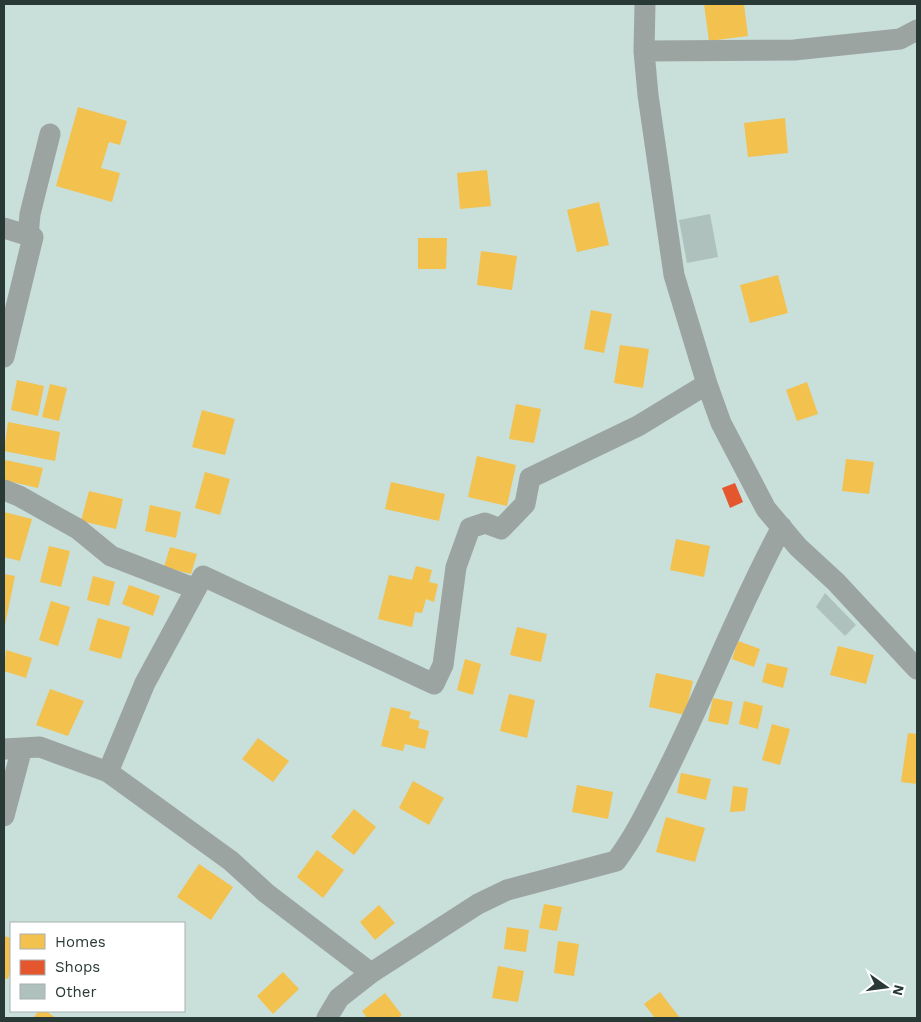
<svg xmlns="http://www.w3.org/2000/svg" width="921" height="1022" font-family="'Work Sans',sans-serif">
<rect width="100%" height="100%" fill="#c9dfda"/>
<!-- homes -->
<path fill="#f2c14e" d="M704,4H744L748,36L709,41Z
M78,107L127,121L120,145L109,142L101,168L120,173L112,202L56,186Z
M785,118L788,153L748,157L744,123Z
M487,170L491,206L460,209L457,173Z
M599,202L609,245L577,252L567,210Z
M418,238H447L446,269H418Z
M481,251L517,256L512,290L477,285Z
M778,275L788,313L750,323L740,285Z
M591,310L612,314L604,353L584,349Z
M620,345L649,349L643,388L614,383Z
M17,380L44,386L38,416L11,410Z
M807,382L818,414L797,421L786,390Z
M50,384L67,388L59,421L42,417Z
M516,404L541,409L534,443L509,439Z
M202,410L235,419L225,455L192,447Z
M8,422L60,432L55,461L4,451Z
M477,456L516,465L507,506L468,497Z
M846,459L874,462L869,494L842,491Z
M5,460L43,468L38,488L4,480Z
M205,472L230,479L220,515L195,508Z
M391,482L445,494L439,521L385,509Z
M89,491L123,499L116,529L81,521Z
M150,505L181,512L176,538L145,531Z
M4,512L32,519L20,561L4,557Z
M676,539L710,546L704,577L670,570Z
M49,546L70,551L61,587L40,582Z
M170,547L197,554L191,574L164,567Z
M416,566L432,570L429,582L438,584L434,602L426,599L422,613L415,612L412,627L378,619L389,575L412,580Z
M4,574L15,576L5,625H4Z
M93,576L115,582L109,606L87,600Z
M129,585L160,596L153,616L122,604Z
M51,601L70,607L58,646L39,640Z
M98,618L130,627L121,659L89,650Z
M517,627L547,634L541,662L510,655Z
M738,641L760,649L754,667L732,659Z
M838,646L874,655L866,684L830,675Z
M6,650L32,658L26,678L4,671Z
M465,659L481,664L473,695L457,690Z
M767,663L788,668L783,688L762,682Z
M656,673L693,681L685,715L649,707Z
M50,689L84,701L68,736L36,725Z
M509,694L535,700L527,738L500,731Z
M713,698L733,702L728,725L708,721Z
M744,701L763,706L758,729L739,724Z
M391,707L411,712L409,718L420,721L418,728L429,731L425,749L405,744L403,751L381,746Z
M772,724L790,729L780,765L762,760Z
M908,733L917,734V784L901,782Z
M258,738L289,761L273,782L242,759Z
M681,773L711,779L706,800L677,793Z
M413,781L444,798L429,825L399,808Z
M577,785L613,792L608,819L572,812Z
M733,786L748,788L745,811L730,812Z
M354,809L376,827L354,855L331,837Z
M666,817L705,828L695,862L656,852Z
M317,850L344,870L323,898L297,877Z
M199,864L233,887L211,920L177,897Z
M544,904L562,907L557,931L539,928Z
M379,905L395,923L375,940L360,922Z
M507,927L529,930L526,952L504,949Z
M4,936L11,938V967L8,979L4,978Z
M558,941L579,944L574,976L554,973Z
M498,966L524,971L518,1002L492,998Z
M283,972L299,989L273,1014L257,996Z
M660,992L680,1018H655L644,1004Z
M385,993L402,1015L397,1018H367L362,1011Z
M39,1011H46L56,1018H33Z"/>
<!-- shops -->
<path fill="#e4572e" d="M735,483L743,502L730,508L722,488Z"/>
<!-- building -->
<path fill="#afc1bd" d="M710,214L718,257L687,263L679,220Z
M825,593L856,625L845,636L816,607Z"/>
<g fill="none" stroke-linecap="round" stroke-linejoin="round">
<!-- minor -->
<path stroke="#9ca4a2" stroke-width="21" d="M645,4L644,51L648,95L674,275L707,384L721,423L766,509L798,547L836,582L917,669
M644,51L794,50L900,39L917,30
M4,228L33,237L4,357
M28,236L30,214L50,134
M4,490L19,496L78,529L111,556L196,589
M4,749L40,747L108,772L145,683L203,576L434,684L443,665L456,567L470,528L485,523L501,529L525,504L530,478L638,426L707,384
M108,772L231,861L266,893L371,973
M4,816L22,748
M327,1018L339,998L371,973L478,904L507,890L616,861C636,835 650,804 665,775C706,694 738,608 782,527"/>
</g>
<!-- border -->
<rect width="921" height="1022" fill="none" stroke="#293a36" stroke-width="10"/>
<!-- legend -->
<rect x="10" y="922" width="175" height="90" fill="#ffffff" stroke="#a9b0af"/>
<rect x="20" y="934" width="25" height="15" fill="#f2c14e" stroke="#a9b0af"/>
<text x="55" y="947" font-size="15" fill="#293a36">Homes</text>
<rect x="20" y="960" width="25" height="15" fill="#e4572e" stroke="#a9b0af"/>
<text x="55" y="972" font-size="15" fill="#293a36">Shops</text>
<rect x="20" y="984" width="25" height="15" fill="#afc1bd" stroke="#a9b0af"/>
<text x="55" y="997" font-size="15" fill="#293a36">Other</text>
<!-- north arrow -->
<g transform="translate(886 987) rotate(104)" stroke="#ffffff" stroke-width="4" paint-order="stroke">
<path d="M0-4L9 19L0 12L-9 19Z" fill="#293a36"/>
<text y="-8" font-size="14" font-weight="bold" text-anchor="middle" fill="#293a36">N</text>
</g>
</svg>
